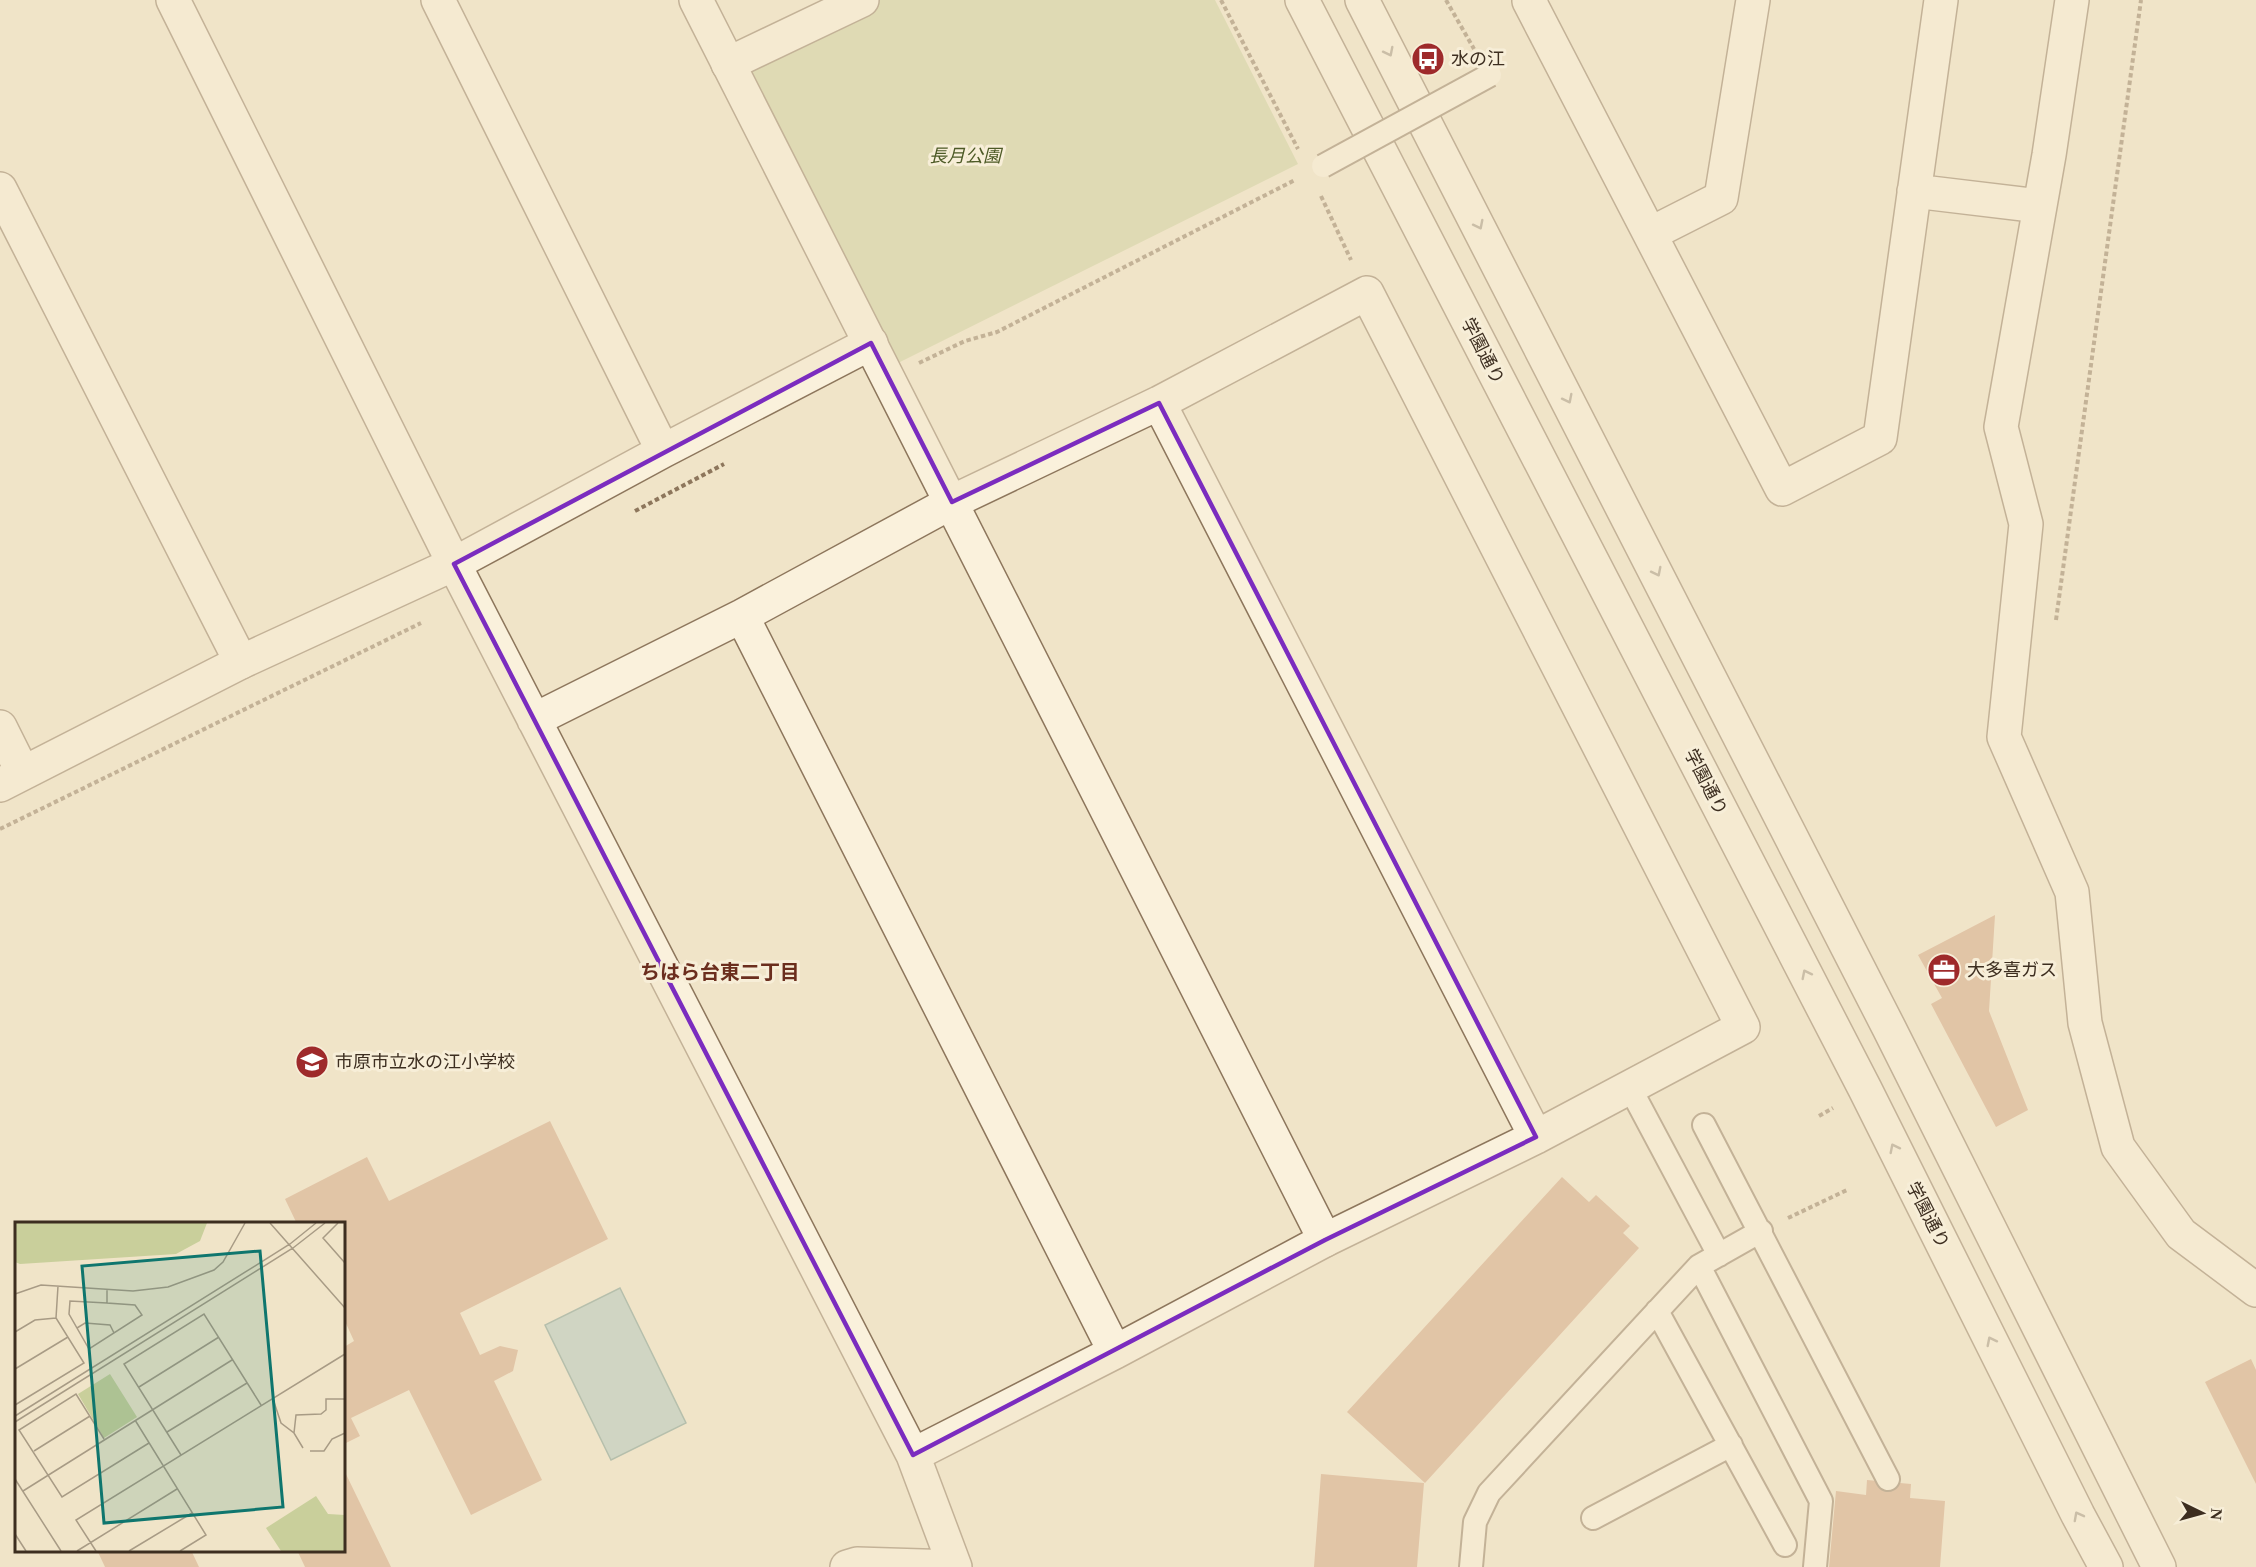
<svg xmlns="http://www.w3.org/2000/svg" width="2256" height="1567" font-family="'Times New Roman','Noto Sans JP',serif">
<rect width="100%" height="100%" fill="#f0e4c8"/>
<!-- green -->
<path fill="#c9cf9b" d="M880,0H1215L1298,164L896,364L744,66Z"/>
<!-- water -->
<path fill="#a9c4bc" stroke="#6f938a" stroke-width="1.5" d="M620,1288L686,1423L611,1460L545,1325Z"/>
<!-- building -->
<path fill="#cf9f7d" d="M1995,915L1989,1011L2028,1110L1996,1127L1931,1004L1942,998L1918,955Z
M550,1121L608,1239L460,1313L480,1355L500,1346L518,1350L513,1371L494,1381L542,1480L471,1515L409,1390L351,1418L360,1436L344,1444V1347L354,1341L344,1319V1224H297L285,1199L367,1157L389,1201Z
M1562,1177L1589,1202L1596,1195L1630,1226L1623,1233L1639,1248L1425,1483L1347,1412Z
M2251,1359L2256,1370V1484L2205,1382Z
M344,1470L391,1567H305L297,1550H344Z
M1321,1474L1424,1483L1417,1567H1314Z
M1867,1480L1911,1484L1910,1498L1945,1501L1940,1567H1829L1836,1491L1866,1495Z
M97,1550H191L199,1567H105Z"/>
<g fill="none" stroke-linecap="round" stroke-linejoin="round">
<defs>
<path id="service" d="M1630,1088L1719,1255
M1704,1125L1888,1479
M1699,1266L1821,1501L1815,1567
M1657,1311L1785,1545
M1593,1518L1731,1445
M1471,1567L1475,1522L1489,1493L1699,1266L1761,1231"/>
<path id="minor" d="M173,0L454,564L913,1455L955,1567
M438,0L663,451
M1531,0L1529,1L1782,489L1880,438L1941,0
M2072,0L2049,155L2001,427L2026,524L2004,737L2072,892L2085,1023L2118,1147L2181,1234L2256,1290
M728,64L862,0
M1914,191L2040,206
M1650,234L1721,198L1753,0
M1159,403L1536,1137
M742,616L1115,1352
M534,720L742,616L952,502L1159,403L1367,293L1743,1027L1536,1137L1325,1240L1115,1352L913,1455
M0,727L23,773
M0,785L241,662L454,564L663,451L871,343
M847,1567L857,1564L955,1567"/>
<path id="tertiary" d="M696,0L1325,1240
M1302,0L1865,1089L2078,1515L2106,1567
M1362,0L1889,1028L2159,1567
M0,189L241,662"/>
</defs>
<!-- service casing -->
<use href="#service" stroke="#8d765c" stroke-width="26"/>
<!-- minor casing -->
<use href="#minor" stroke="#8d765c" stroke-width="36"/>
<!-- tertiary casing -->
<use href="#tertiary" stroke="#8d765c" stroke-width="36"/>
<!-- path -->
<path stroke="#8d765c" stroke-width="4" stroke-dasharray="4.5 3" stroke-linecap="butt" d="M1221,0L1298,149
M1446,0L1474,49
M1321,196L1351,260
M919,363L965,341L997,332L1295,180
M635,511L724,464
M2056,620L2141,0
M0,829L421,623
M1819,1116L1833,1108
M1788,1218L1847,1190"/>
<!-- service -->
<use href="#service" stroke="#faf1dc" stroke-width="22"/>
<!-- minor -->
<use href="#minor" stroke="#faf1dc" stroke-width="33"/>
<!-- tertiary -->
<use href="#tertiary" stroke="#faf1dc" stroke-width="33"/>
<defs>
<path id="service-bridge" d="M1323,166L1490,75"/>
</defs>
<!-- service-bridge casing -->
<use href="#service-bridge" stroke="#8d765c" stroke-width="26" stroke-linecap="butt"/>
<!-- service-bridge -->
<use href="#service-bridge" stroke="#faf1dc" stroke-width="22"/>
</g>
<!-- one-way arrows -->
<defs><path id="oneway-chevron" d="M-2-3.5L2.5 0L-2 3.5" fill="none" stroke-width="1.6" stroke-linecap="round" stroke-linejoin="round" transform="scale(1.5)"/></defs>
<g stroke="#9c907e">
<use href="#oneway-chevron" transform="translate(1389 52) rotate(63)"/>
<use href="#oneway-chevron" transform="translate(1479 225) rotate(63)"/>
<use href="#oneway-chevron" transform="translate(1568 399) rotate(63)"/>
<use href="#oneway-chevron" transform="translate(1657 572) rotate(63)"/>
<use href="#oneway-chevron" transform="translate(1806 974) rotate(-117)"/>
<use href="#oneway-chevron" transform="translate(1894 1148) rotate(-117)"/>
<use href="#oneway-chevron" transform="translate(1991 1341) rotate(-117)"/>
<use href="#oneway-chevron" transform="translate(2078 1516) rotate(-118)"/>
</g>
<!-- marked area -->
<path d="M0 0H2256V1567H0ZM871,343L952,502L1159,403L1536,1137L1325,1240L913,1455L454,564Z" fill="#f0e4c8" fill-opacity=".55" fill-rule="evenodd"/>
<path fill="none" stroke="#7b2cbf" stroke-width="4.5" stroke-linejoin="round" d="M871,343L952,502L1159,403L1536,1137L1325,1240L913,1455L454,564Z"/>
<!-- icons -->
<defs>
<symbol id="bus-disc" viewBox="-11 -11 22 22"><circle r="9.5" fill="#9e2a2b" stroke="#f7eed8"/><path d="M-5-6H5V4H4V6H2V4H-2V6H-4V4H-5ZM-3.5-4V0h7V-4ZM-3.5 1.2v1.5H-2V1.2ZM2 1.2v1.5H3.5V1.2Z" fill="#fff"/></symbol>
<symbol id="office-disc" viewBox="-11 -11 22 22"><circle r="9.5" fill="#9e2a2b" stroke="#f7eed8"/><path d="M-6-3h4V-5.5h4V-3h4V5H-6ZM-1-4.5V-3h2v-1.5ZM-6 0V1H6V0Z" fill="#fff"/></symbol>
<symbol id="school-disc" viewBox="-11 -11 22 22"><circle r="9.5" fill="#9e2a2b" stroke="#f7eed8"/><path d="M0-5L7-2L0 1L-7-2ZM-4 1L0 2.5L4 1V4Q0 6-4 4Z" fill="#fff"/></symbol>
</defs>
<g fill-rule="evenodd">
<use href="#bus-disc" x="1409" y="40" width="38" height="38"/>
<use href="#office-disc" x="1925" y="951" width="38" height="38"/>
<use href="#school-disc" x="293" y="1043" width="38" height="38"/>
</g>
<g text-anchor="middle" stroke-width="6" stroke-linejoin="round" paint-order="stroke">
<!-- poi labels -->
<g font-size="18" fill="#3d2e20" stroke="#f7eed8" text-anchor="start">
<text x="1451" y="65">水の江</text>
<text x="1967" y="976">大多喜ガス</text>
<text x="335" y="1068">市原市立水の江小学校</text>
</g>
<!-- park labels -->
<g font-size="18" font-style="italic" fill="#4d5a26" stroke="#f7eed8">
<text x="965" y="162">長月公園</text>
</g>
<!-- street labels -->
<g font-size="18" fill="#3d2e20" stroke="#f7eed8">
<text transform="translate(1483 351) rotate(63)" y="6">学園通り</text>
<text transform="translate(1706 782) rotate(63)" y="6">学園通り</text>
<text transform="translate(1928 1215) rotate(63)" y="6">学園通り</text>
</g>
<!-- neighbourhood labels -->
<g font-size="20" font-weight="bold" fill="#6b2e1e" stroke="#f7eed8">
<text x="720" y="979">ちはら台東二丁目</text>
</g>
</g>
<!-- overview -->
<g transform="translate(15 1222)">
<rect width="330" height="330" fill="#f0e4c8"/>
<path d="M0,1H192L185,19L161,32L5,42L0,40ZM95,152L122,195L89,216L63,172ZM301,274L313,292L330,293V329H266L251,306Z" fill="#c9cf9b"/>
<path fill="none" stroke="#a89b85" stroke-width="1.5" d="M255,1L330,86M323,1L308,16L330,41M0,72L26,63L118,69L153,65L199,48L208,40L230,1M92,81L55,79L54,92L74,127L127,93L120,83L92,81V67M62,106L70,101L95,103L99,111M0,110L20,98L41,96M0,147L53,115M124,165L204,115M258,177L266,201L279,211L288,226M0,183L69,141L41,96L43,64M0,194L275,22L301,1M120,198L191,313L165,329M0,200L278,26L310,1M152,210L232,161M279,211L281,193L306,192L311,188V177H330M89,217L61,172L4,208L47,275L134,221M19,229L75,194M295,229H309L317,217L330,211M166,233L109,142L189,92L246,183M0,257L46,329M8,269L217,138M0,312L11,329M62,329L162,267M81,329L61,298L330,132M114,329L177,291"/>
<path fill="#0f766e" fill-opacity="0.15" stroke="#0f766e" stroke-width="3" d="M245,29L268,285L89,301L67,44Z"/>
<rect width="330" height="330" fill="none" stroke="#3d2e20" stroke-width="3"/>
</g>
<!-- north arrow -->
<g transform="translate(2202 1513) rotate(95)" stroke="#f7eed8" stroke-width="4.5" paint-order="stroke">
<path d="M0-4.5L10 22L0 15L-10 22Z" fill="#3d2e20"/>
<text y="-9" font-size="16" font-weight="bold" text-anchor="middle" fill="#3d2e20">N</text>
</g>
</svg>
